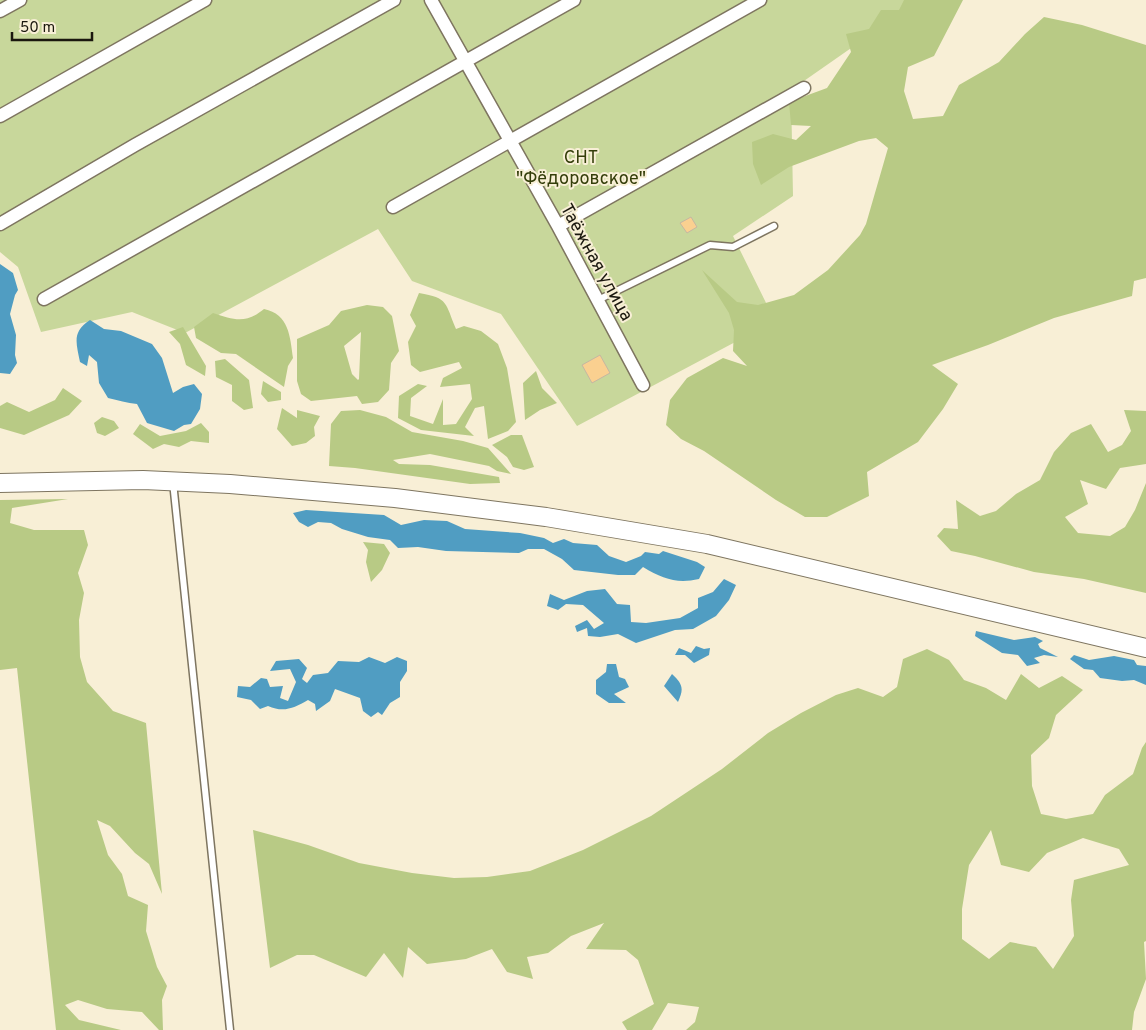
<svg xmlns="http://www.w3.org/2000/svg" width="1146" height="1030" font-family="Overpass,sans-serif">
<rect width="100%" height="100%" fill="#f8efd6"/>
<!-- green -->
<path fill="#c8d79b" d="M0,0H920L791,90L793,196L733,236L775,321L577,426L501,314L412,281L378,229L185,333L132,312L41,332L18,267L0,252Z"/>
<!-- forest -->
<path fill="#b8ca85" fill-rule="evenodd" d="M904,0H963L934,56L908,67L904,91L913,119L943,116L959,85L999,62L1025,34L1044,17L1082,25L1146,45V278L1134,281L1132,296L1054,318L988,345L932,365L958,384L943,409L918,442L867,472L869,496L827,517H805L776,500L704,451L681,439L666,425L670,400L687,378L723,358L747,366L733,351L734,330L729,313L702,270L737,302L758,305L794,295L828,270L860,235L866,224L888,148L876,138L859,141L789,167L761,185L753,164L752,142L773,134L796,140L811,126L791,125L789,102L827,88L851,52L846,34L869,29L881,10H899Z
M419,293C449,298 445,303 456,329L464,326L481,331L498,344L507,368L516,422L508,431L488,439L484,406L475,408L465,427L474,436L421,430L398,418L399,396L418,384L427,386L411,398L410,416L433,424L443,399V425L456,424L472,399L470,384L440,387L443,378L462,368L459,362L420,372L411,365L408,342L416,326L410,315Z
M367,305L383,307L392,316L399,351L391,363L389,390L378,402L362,404L357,396L311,401L301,394L297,381V339L329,325L341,311ZM361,332L359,379L358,380L352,374L344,346Z
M264,309C289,314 290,336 293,358L288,366L284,387L236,354L221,353L196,338L194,327L213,313C234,320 246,324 264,309Z
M183,327L206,366L205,376L186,365L180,344L169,332Z
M225,359L249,380L253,408L244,410L232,401V385L216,377L215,361Z
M536,371L542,388L557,403L540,410L525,420L523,383Z
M263,381L281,392V400L268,402L261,394Z
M63,388L82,401L69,415L24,435L0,428V406L7,402L29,412L55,400Z
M282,408L297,418V410L320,416L314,427L315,436L306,443L292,446L277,429Z
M360,410L386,417L412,432L463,441L488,448L511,474L497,471L489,466L430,454L393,460L399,464L430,465L499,477L500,483L470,484L355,468L329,466L331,424L341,411Z
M1124,410L1146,411V464L1120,468L1106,489L1080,480L1088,504L1065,517L1078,533L1110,536L1125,527L1135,510L1146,483V593L1084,579L1034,572L975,556L951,551L937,536L944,528L958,529L956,500L980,516L996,511L1016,494L1040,480L1054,452L1071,433L1091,424L1108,452L1122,445L1131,431Z
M102,417L114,421L119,428L105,436L97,433L94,423Z
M201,423L209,432V443L191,441L179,447L164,444L153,449L133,434L140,424L160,436L186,431Z
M511,435H522L534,467L524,470L513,467L507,457L492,445Z
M68,499L12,508L10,523L34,530H84L88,545L78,573L84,593L79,620L80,657L87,682L113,711L146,723L162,894L149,864L135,853L110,826L97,820L108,855L122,874L128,896L148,905L146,931L157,967L167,986L162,1000L163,1030H159L142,1012L107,1009L78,1000L65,1005L79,1020L121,1030H56L17,668L0,670V500Z
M363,542L384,544L390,553L382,570L371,582L366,562L368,550Z
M927,649L949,660L964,680L986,688L1006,700L1021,674L1039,688L1062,676L1083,690L1056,715L1049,738L1031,755L1032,786L1041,814L1066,819L1093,814L1105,795L1133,774L1142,748L1146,742V941L1144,942L1146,979L1134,1012L1132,1030H686L695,1022L699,1007L668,1003L652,1030H627L622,1022L654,1004L638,960L626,950L586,949L604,923L571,936L548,953L527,957L533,979L507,972L492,949L466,959L427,964L408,947L403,978L384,953L366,977L314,955H297L270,968L253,830L308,845L359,863L412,873L454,878L487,877L530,871L583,850L651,816L722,769L768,733L801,713L836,695L858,688L883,697L897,687L903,659ZM991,830L1001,865L1029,872L1047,853L1083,838L1119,849L1129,865L1074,880L1071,900L1074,936L1053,969L1036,947L1010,942L989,959L962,939V909L969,865Z"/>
<!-- water -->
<path fill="#509dc2" d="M0,264L13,273L18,290L15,295L10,314L16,335L15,355L17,363L10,374L0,373Z
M90,320L104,329L121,331L152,344L162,358L173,393L183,387L194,384L202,394L200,409L191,424L184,425L174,431L147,423L137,404C127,403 118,400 108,398L99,383L97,362L89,355L87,366L80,362C76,342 72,332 90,320Z
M306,510L384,515L401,525L424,520L447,521L465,529L520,533L544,538L553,543L564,539L573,543L597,545L609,556L626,562L641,556L645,552L659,554L663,551L697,562L705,567L699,579C677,584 663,579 643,567L635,575H618L574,570L562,559L544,549H528L519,553L446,551L418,547L398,548L390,540L368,537L342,529L331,523L318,522L308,527L299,522L293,513Z
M724,579L736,585L729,600L716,616L693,629L675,630L636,643L618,634L600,637L588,636L587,628L577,632L575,626L587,620L594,629L604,623L583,605L566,604L558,610L547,606L550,594L564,600L587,591L605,589L617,604L630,605L631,622L646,623L680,618L698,608V598L713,592Z
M976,631L1014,640L1035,637L1043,641L1038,644L1040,648L1058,657L1044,655L1034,658L1040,663L1027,666L1018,655L1002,653L975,636Z
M696,646L704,649L710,648L709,655L694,663L685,655H675L679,648L691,653Z
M1074,655L1089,660L1114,656L1134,660L1137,665L1146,666V685L1134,680L1122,681L1100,678L1093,670L1084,669L1070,659Z
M369,657L385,663L397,657L407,661V671L400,682V697L390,703L382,715L378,712L371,717L363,711L360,698L335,689L330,701L316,711L315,704L308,700C294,708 284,713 268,706L260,709L251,700L237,697L238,686L250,687L261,678L267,679L270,687L283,686L280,698L288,701L296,682L290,669L270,671L276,661L299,659L307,668L302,679L307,683L313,675L328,673L338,661L359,662Z
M607,664H616L619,677L625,679L629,687L614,694L626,703H609L596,694V680L606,672Z
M672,674C683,684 684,689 678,702L664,686Z"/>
<!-- building -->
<path fill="#fad090" stroke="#c5b7a2" d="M691,217L697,227L687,233L680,223Z
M600,355L610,373L592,383L582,365Z"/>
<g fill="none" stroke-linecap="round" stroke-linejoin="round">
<defs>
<path id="service" d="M598,300L710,245L733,247L774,226
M173,482L230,1030"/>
<path id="minor" d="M431,0L558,226L643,385
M0,11L20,0
M0,116L205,0
M393,207L760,0
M0,224L135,145L394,0
M558,226L804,88
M44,299L574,0"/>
<path id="secondary" d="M0,483L143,480L230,484L395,498L546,517L707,544L1146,648"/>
</defs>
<!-- service casing -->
<use href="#service" stroke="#7e7560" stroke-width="9"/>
<!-- minor casing -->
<use href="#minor" stroke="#7e7560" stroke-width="15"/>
<!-- secondary casing -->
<use href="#secondary" stroke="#7e7560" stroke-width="20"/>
<!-- service -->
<use href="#service" stroke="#fff" stroke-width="6"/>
<!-- minor -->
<use href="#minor" stroke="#fff" stroke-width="12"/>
<!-- secondary -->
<use href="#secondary" stroke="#fff" stroke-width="18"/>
</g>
<g text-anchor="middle" stroke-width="4" stroke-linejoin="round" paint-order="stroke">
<!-- park labels -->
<g font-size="18" fill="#343e0a" stroke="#f8efd6">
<text x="581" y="163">СНТ<tspan x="581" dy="21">"Фёдоровское"</tspan></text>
</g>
<!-- street labels -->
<g font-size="18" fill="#1a170e" stroke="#f8efd6">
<text transform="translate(597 262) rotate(61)" y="6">Таёжная улица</text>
</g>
</g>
<!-- scale -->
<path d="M12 32v8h80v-8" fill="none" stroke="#1a170e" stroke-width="2.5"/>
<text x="20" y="32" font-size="15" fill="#1a170e" stroke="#f8efd6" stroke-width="4" paint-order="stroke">50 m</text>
</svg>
